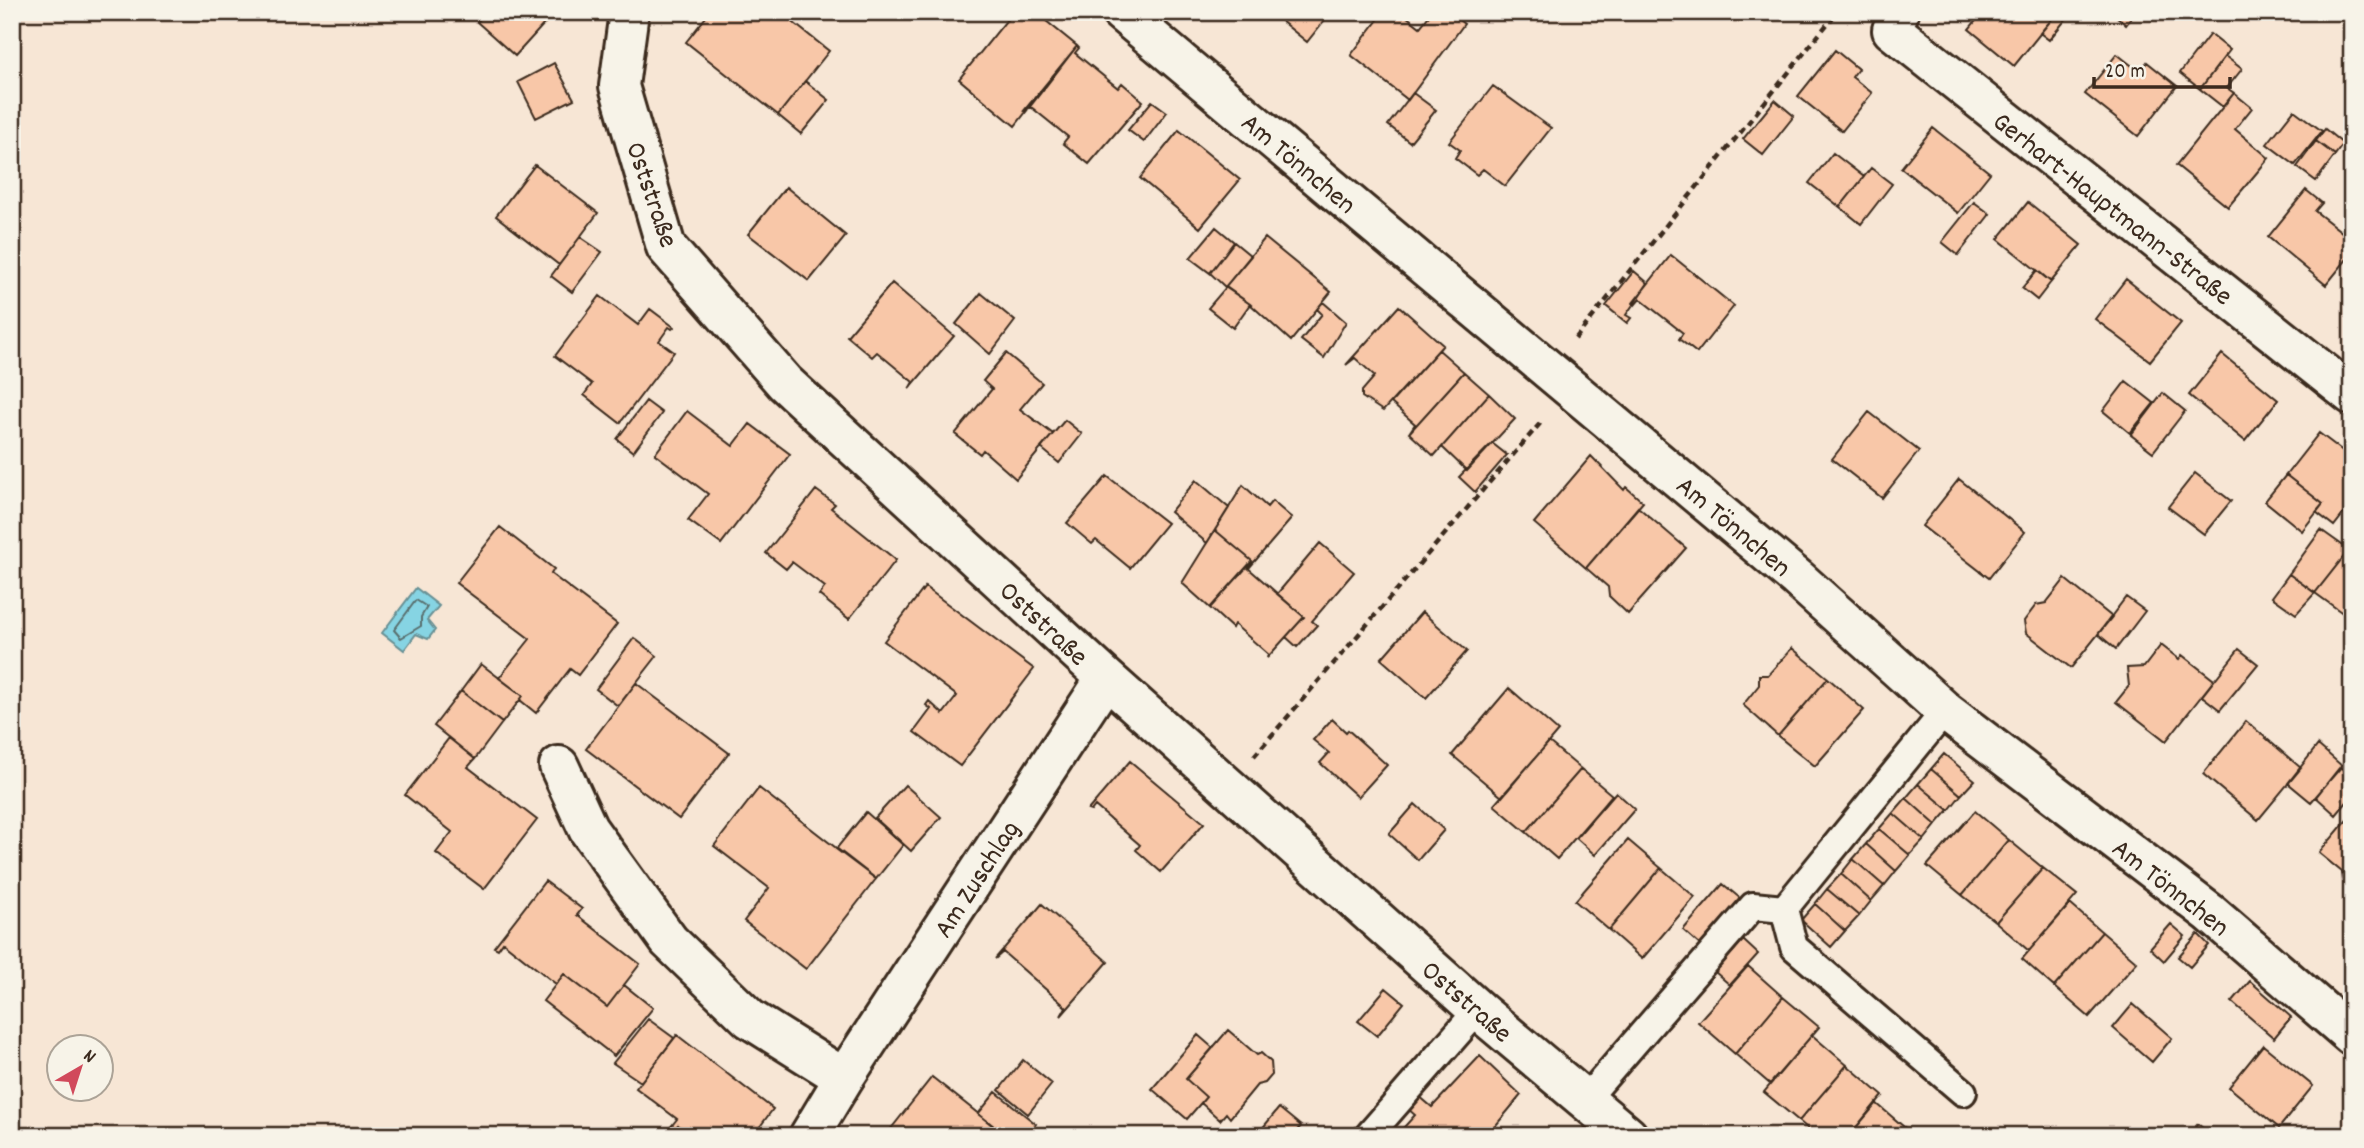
<svg xmlns="http://www.w3.org/2000/svg" width="2364" height="1148" font-family="Dekko,sans-serif">
<rect width="100%" height="100%" fill="#f7e6d5"/>
<filter id="ink" filterUnits="userSpaceOnUse"><feTurbulence type="fractalNoise" baseFrequency=".0143" numOctaves="2"/><feDisplacementMap in="SourceGraphic" scale="14" xChannelSelector="R" yChannelSelector="G"/><feConvolveMatrix kernelMatrix="1 2 1 2 8 2 1 2 1" color-interpolation-filters="sRGB"/></filter>
<g filter="url(#ink)">
<!-- water -->
<path fill="#86d4e3" stroke="#689094" stroke-width="2" d="M416,588L439,606L427,620L435,630L428,639L416,634L404,650L382,633Z"/>
<g fill="none" stroke-linecap="round" stroke-linejoin="round">
<!-- shore -->
<path stroke="#596e6d" stroke-width="2" d="M416,600L427,607L421,617V626L401,638L394,630Z"/>
</g>
<!-- building -->
<path fill="#f8c7a8" stroke="#3b2a1e" stroke-width="2" d="M477,12H555L515,56L477,22L482,17Z
M710,12H780L829,51L778,115L686,42Z
M1013,12H1035L1077,46L1015,126L959,79Z
M1270,12H1331L1307,42Z
M1384,12H1401L1420,27L1432,12H1449L1464,24L1408,100L1351,55Z
M1983,12H2044L2052,19L2014,66L1969,29Z
M2044,12H2072L2049,40L2040,33L2052,19Z
M2112,12H2136L2126,25Z
M2210,34L2230,50L2200,89L2180,73Z
M1077,46L1079,48L1075,53L1118,88L1122,83L1143,101L1089,164L1063,143L1068,137L1031,107L1023,112Z
M1835,50L1858,69L1852,77L1872,93L1842,131L1798,96Z
M2117,54L2140,72L2147,62L2177,86L2138,136L2085,94Z
M2225,56L2242,69L2227,88L2234,93L2223,107L2200,89Z
M554,63L574,99L536,118L518,82Z
M805,81L829,100L801,134L778,115Z
M1493,86L1551,128L1505,186L1483,169L1477,175L1455,158L1460,150L1449,142Z
M1413,93L1436,110L1410,142L1388,125Z
M2234,93L2252,108L2235,129L2269,158L2228,207L2176,165Z
M1775,100L1794,116L1763,155L1743,139Z
M1152,101L1167,112L1144,142L1128,130Z
M2294,110L2322,131L2295,165L2267,144Z
M1933,128L1990,173L1958,213L1901,168Z
M2325,129L2343,144L2335,155L2316,141Z
M1179,130L1240,180L1200,228L1140,178Z
M2316,141L2335,155L2316,181L2297,167Z
M1833,153L1864,177L1840,207L1809,183Z
M535,165L598,213L559,265L496,216Z
M1871,168L1892,184L1861,224L1840,207Z
M786,187L846,236L809,281L748,234Z
M2306,190L2322,203L2315,211L2352,240V253L2326,285L2268,237Z
M1974,202L1990,214L1958,255L1942,242Z
M2028,202L2081,245L2051,282L1998,239Z
M1216,227L1234,242L1210,273L1190,258Z
M580,237L602,252L572,292L551,276Z
M1265,238L1331,292L1291,341L1250,304L1225,287Z
M1234,242L1251,256L1225,287L1210,273Z
M1671,255L1734,306L1697,353L1679,339L1683,333L1640,299L1635,305L1633,303Z
M2037,270L2051,282L2037,300L2022,288Z
M1634,271L1648,283L1626,315L1631,318L1627,323L1606,306Z
M2126,279L2181,323L2150,361L2095,319Z
M892,283L954,336L909,389L913,382L877,352L872,357L847,336Z
M1226,287L1250,304L1233,328L1208,308Z
M981,293L1015,321L990,354L956,324Z
M600,296L638,325L650,309L674,327L672,329L669,327L659,341L674,352L620,423L584,395L592,384L555,356Z
M1323,302L1346,322L1324,358L1301,340L1322,314L1317,309Z
M1399,306L1443,345L1383,411L1362,397V391L1375,376L1355,358L1346,365Z
M1443,345L1439,350L1464,372L1409,433L1415,424L1391,403Z
M1006,353L1042,383L1020,409L1053,434L1016,479L983,450L980,454L955,434L992,389L983,381Z
M2222,354L2278,400L2245,441L2189,395Z
M1464,372L1489,394L1434,456L1409,433Z
M2126,381L2154,403L2130,433L2103,411Z
M2163,393L2185,411L2153,452L2131,435Z
M1489,394L1515,419L1467,471L1442,447L1434,456Z
M646,401L662,413L633,452L617,439Z
M687,411L733,446L750,424L790,454L721,544L688,520L708,494L655,454Z
M1869,412L1919,451L1882,498L1832,459Z
M1065,420L1082,434L1059,463L1041,448Z
M2319,433L2352,458V503L2334,526L2316,512L2323,504L2286,475Z
M1492,443L1507,455L1475,492L1459,477Z
M1591,456L1624,490L1626,487L1643,502L1586,568L1534,523Z
M2195,473L2231,501L2204,534L2168,507Z
M2286,475L2323,504L2302,531L2265,501Z
M1107,476L1167,523L1130,568L1096,540L1092,544L1067,523Z
M1959,479L2025,532L1989,578L1922,526Z
M1196,480L1229,508L1207,543L1170,512Z
M1243,485L1267,507L1272,501L1292,518L1249,568L1252,561L1215,530Z
M816,490L835,504L831,508L896,560L849,619L819,595L825,587L792,562L786,569L766,553Z
M1638,507L1686,548L1628,614L1609,596L1608,587L1586,568Z
M500,527L554,569L551,574L617,624L578,675L570,669L536,713L520,700L523,696L499,678L530,639L456,583Z
M1215,530L1252,561L1210,608L1182,583Z
M2321,530L2349,550L2315,593L2289,574Z
M1320,543L1354,572L1312,621L1317,625L1297,647L1286,637L1304,617L1277,594Z
M2349,550L2352,553V604L2344,614L2315,593Z
M1247,567L1304,617L1267,658L1268,654L1234,624L1232,628L1210,608Z
M2289,574L2315,593L2296,614L2272,597Z
M2065,579L2112,617L2071,668L2026,633L2024,621L2036,605L2046,603Z
M925,587L1034,669L960,766L914,732L931,709L926,705L929,701L943,714L957,696L884,641Z
M2126,597L2145,611L2116,649L2098,634Z
M1422,612L1467,651L1426,698L1381,659Z
M634,638L657,656L618,706L596,689Z
M2161,645L2179,659L2182,655L2214,680L2166,741L2116,702L2129,686L2127,668L2144,667Z
M1792,648L1828,678L1778,736L1743,705L1759,685V675H1768Z
M2239,649L2258,664L2220,710L2202,696Z
M481,664L523,696L502,723L461,691Z
M1828,678L1864,710L1815,766L1778,736Z
M636,683L729,753L679,819L586,749Z
M1509,688L1558,731L1502,797L1452,755Z
M461,691L502,723L475,759L434,726Z
M1332,719L1346,732L1348,730L1387,765L1358,797L1320,763L1329,753L1313,740Z
M2246,721L2301,768L2258,820L2203,774Z
M449,738L475,759L468,767L537,820L484,889L436,853L452,832L405,795Z
M1549,742L1581,769L1526,832L1494,805Z
M2318,745L2342,766L2311,802L2288,783Z
M1944,754L1975,780L1961,795L1931,769Z
M2352,754V777L2340,767Z
M1130,761L1204,823L1161,872L1136,850L1140,845L1095,806L1091,811L1088,810Z
M2340,767L2352,777V796L2336,815L2316,797Z
M1581,769L1612,795L1557,859L1526,832Z
M1931,769L1961,795L1949,810L1918,784Z
M1918,784L1949,810L1936,825L1906,798Z
M905,785L941,817L911,851L875,818Z
M759,788L876,879L806,969L744,921L769,888L714,846Z
M1616,792L1635,809L1595,855L1576,838Z
M1906,798L1936,825L1924,840L1893,813Z
M1415,804L1444,830L1418,860L1389,834Z
M1975,811L2009,840L1962,895L1927,866Z
M866,812L903,845L876,879L836,849Z
M1893,813L1924,840L1910,855L1879,829Z
M2352,814V888L2343,881L2342,872L2319,853Z
M1879,829L1910,855L1896,871L1866,844Z
M1628,840L1661,868L1609,930L1575,901Z
M2009,840L2043,868L1996,922L1962,895Z
M1866,844L1896,871L1884,886L1853,859Z
M1853,859L1884,886L1871,901L1841,874Z
M1661,868L1695,897L1642,959L1609,930Z
M2043,868L2077,895L2029,951L1996,922Z
M1841,874L1871,901L1859,916L1827,889Z
M545,881L582,909L577,915L640,964L607,1007L564,974L556,984L503,942L498,949L494,947Z
M1723,884L1741,899L1701,946L1683,930Z
M1827,889L1859,916L1845,931L1815,904Z
M1042,904L1108,962L1061,1016L1066,1007L1003,952L995,959Z
M1815,904L1845,931L1831,947L1801,920Z
M2070,904L2102,932L2054,987L2022,959Z
M2171,924L2185,936L2164,961L2150,948Z
M2102,932L2137,962L2089,1017L2054,987Z
M2198,934L2209,945L2190,967L2178,957Z
M1743,940L1758,954L1730,985L1715,972Z
M1748,966L1783,997L1735,1054L1698,1022Z
M564,974L607,1007L624,985L653,1008L614,1056L543,1001Z
M2250,981L2291,1017L2274,1038L2232,1002Z
M1386,988L1404,1003L1377,1036L1358,1021Z
M1783,997L1819,1027L1770,1084L1735,1054Z
M2133,1004L2172,1038L2152,1062L2113,1028Z
M648,1019L674,1038L641,1082L613,1063Z
M1228,1030L1257,1055L1261,1053L1271,1062L1272,1075L1265,1083L1257,1085L1230,1118L1226,1113L1220,1120L1201,1103L1206,1097L1186,1079Z
M677,1035L773,1109L753,1136H690L678,1125L672,1131L669,1129L677,1119L636,1088Z
M1198,1035L1213,1048L1186,1079L1206,1097L1187,1119L1152,1089Z
M1812,1035L1847,1065L1799,1121L1764,1092Z
M2263,1045L2313,1086L2279,1128L2229,1087Z
M1480,1056L1521,1095L1487,1136H1396L1415,1115L1408,1109L1419,1096L1432,1107Z
M1023,1060L1052,1084L1028,1114L999,1090Z
M1847,1065L1883,1096L1849,1136H1816L1799,1121Z
M932,1077L995,1127L988,1136H898L890,1130Z
M996,1092L1036,1124L1027,1136H1006L978,1114Z
M1876,1103L1911,1133L1909,1136H1849Z
M1279,1108L1301,1126L1292,1136H1256Z
M2198,1124L2212,1136H2187Z"/>
<g fill="none" stroke-linecap="round" stroke-linejoin="round">
<defs>
<path id="service" d="M1784,909L1794,947L1963,1092
M1585,1100L1753,906L1784,909L1945,711
M1368,1136L1478,1010"/>
<path id="minor" d="M629,12L619,86L666,247L785,383L1106,678L1478,1010L1628,1136
M1121,12L1797,578L1945,711L2210,913L2352,1036
M1899,12L1892,30L2352,395
M559,766L588,829L669,941L750,1019L844,1078L1106,678
M809,1136L844,1078"/>
</defs>
<!-- service casing -->
<use href="#service" stroke="#3b2a1e" stroke-width="32"/>
<!-- minor casing -->
<use href="#minor" stroke="#3b2a1e" stroke-width="44"/>
<!-- path -->
<path stroke="#3b2a1e" stroke-width="4.5" stroke-dasharray="7 5" stroke-linecap="butt" d="M1575,339L1837,12
M1254,756L1543,420"/>
<!-- service -->
<use href="#service" stroke="#f7f3e8" stroke-width="26"/>
<!-- minor -->
<use href="#minor" stroke="#f7f3e8" stroke-width="38"/>
</g>
</g>
<g text-anchor="middle" stroke-width="6" stroke-linejoin="round" paint-order="stroke">
<!-- street labels -->
<g font-size="28" fill="#3b2a1e" stroke="#f7f3e8">
<text transform="translate(1300 162) rotate(40)" y="10">Am Tönnchen</text>
<text transform="translate(654 194) rotate(71)" y="10">Oststraße</text>
<text transform="translate(2114 207) rotate(38)" y="10">Gerhart-Hauptmann-Straße</text>
<text transform="translate(1735 525) rotate(40)" y="10">Am Tönnchen</text>
<text transform="translate(1045 622) rotate(43)" y="10">Oststraße</text>
<text transform="translate(975 878) rotate(-57)" y="10">Am Zuschlag</text>
<text transform="translate(2172 886) rotate(38)" y="10">Am Tönnchen</text>
<text transform="translate(1468 1000) rotate(41)" y="10">Oststraße</text>
</g>
</g>
<!-- margin -->
<rect width="2364" height="1148" fill="none" stroke="#f7f3e8" stroke-width="42"/>
<rect x="21" y="21" width="2322" height="1106" fill="none" stroke="#3b2a1e" stroke-width="2.5" filter="url(#ink)"/>
<!-- north arrow -->
<g transform="translate(80 1068) rotate(39)"><circle r="33" fill="#f7f3e8" stroke="#aca397" stroke-width="2"/>
<path d="M0-5L12 26L0 18L-12 26Z" fill="#d1495b"/>
<text y="-10" font-size="19" font-weight="bold" text-anchor="middle" fill="#3b2a1e">N</text>
</g>
<!-- scale -->
<path d="M2094 77v10h136v-10" fill="none" stroke="#3b2a1e" stroke-width="3.5"/>
<text x="2105" y="77" font-size="21" fill="#3b2a1e" stroke="#f7f3e8" stroke-width="5" paint-order="stroke">20 m</text>
</svg>
